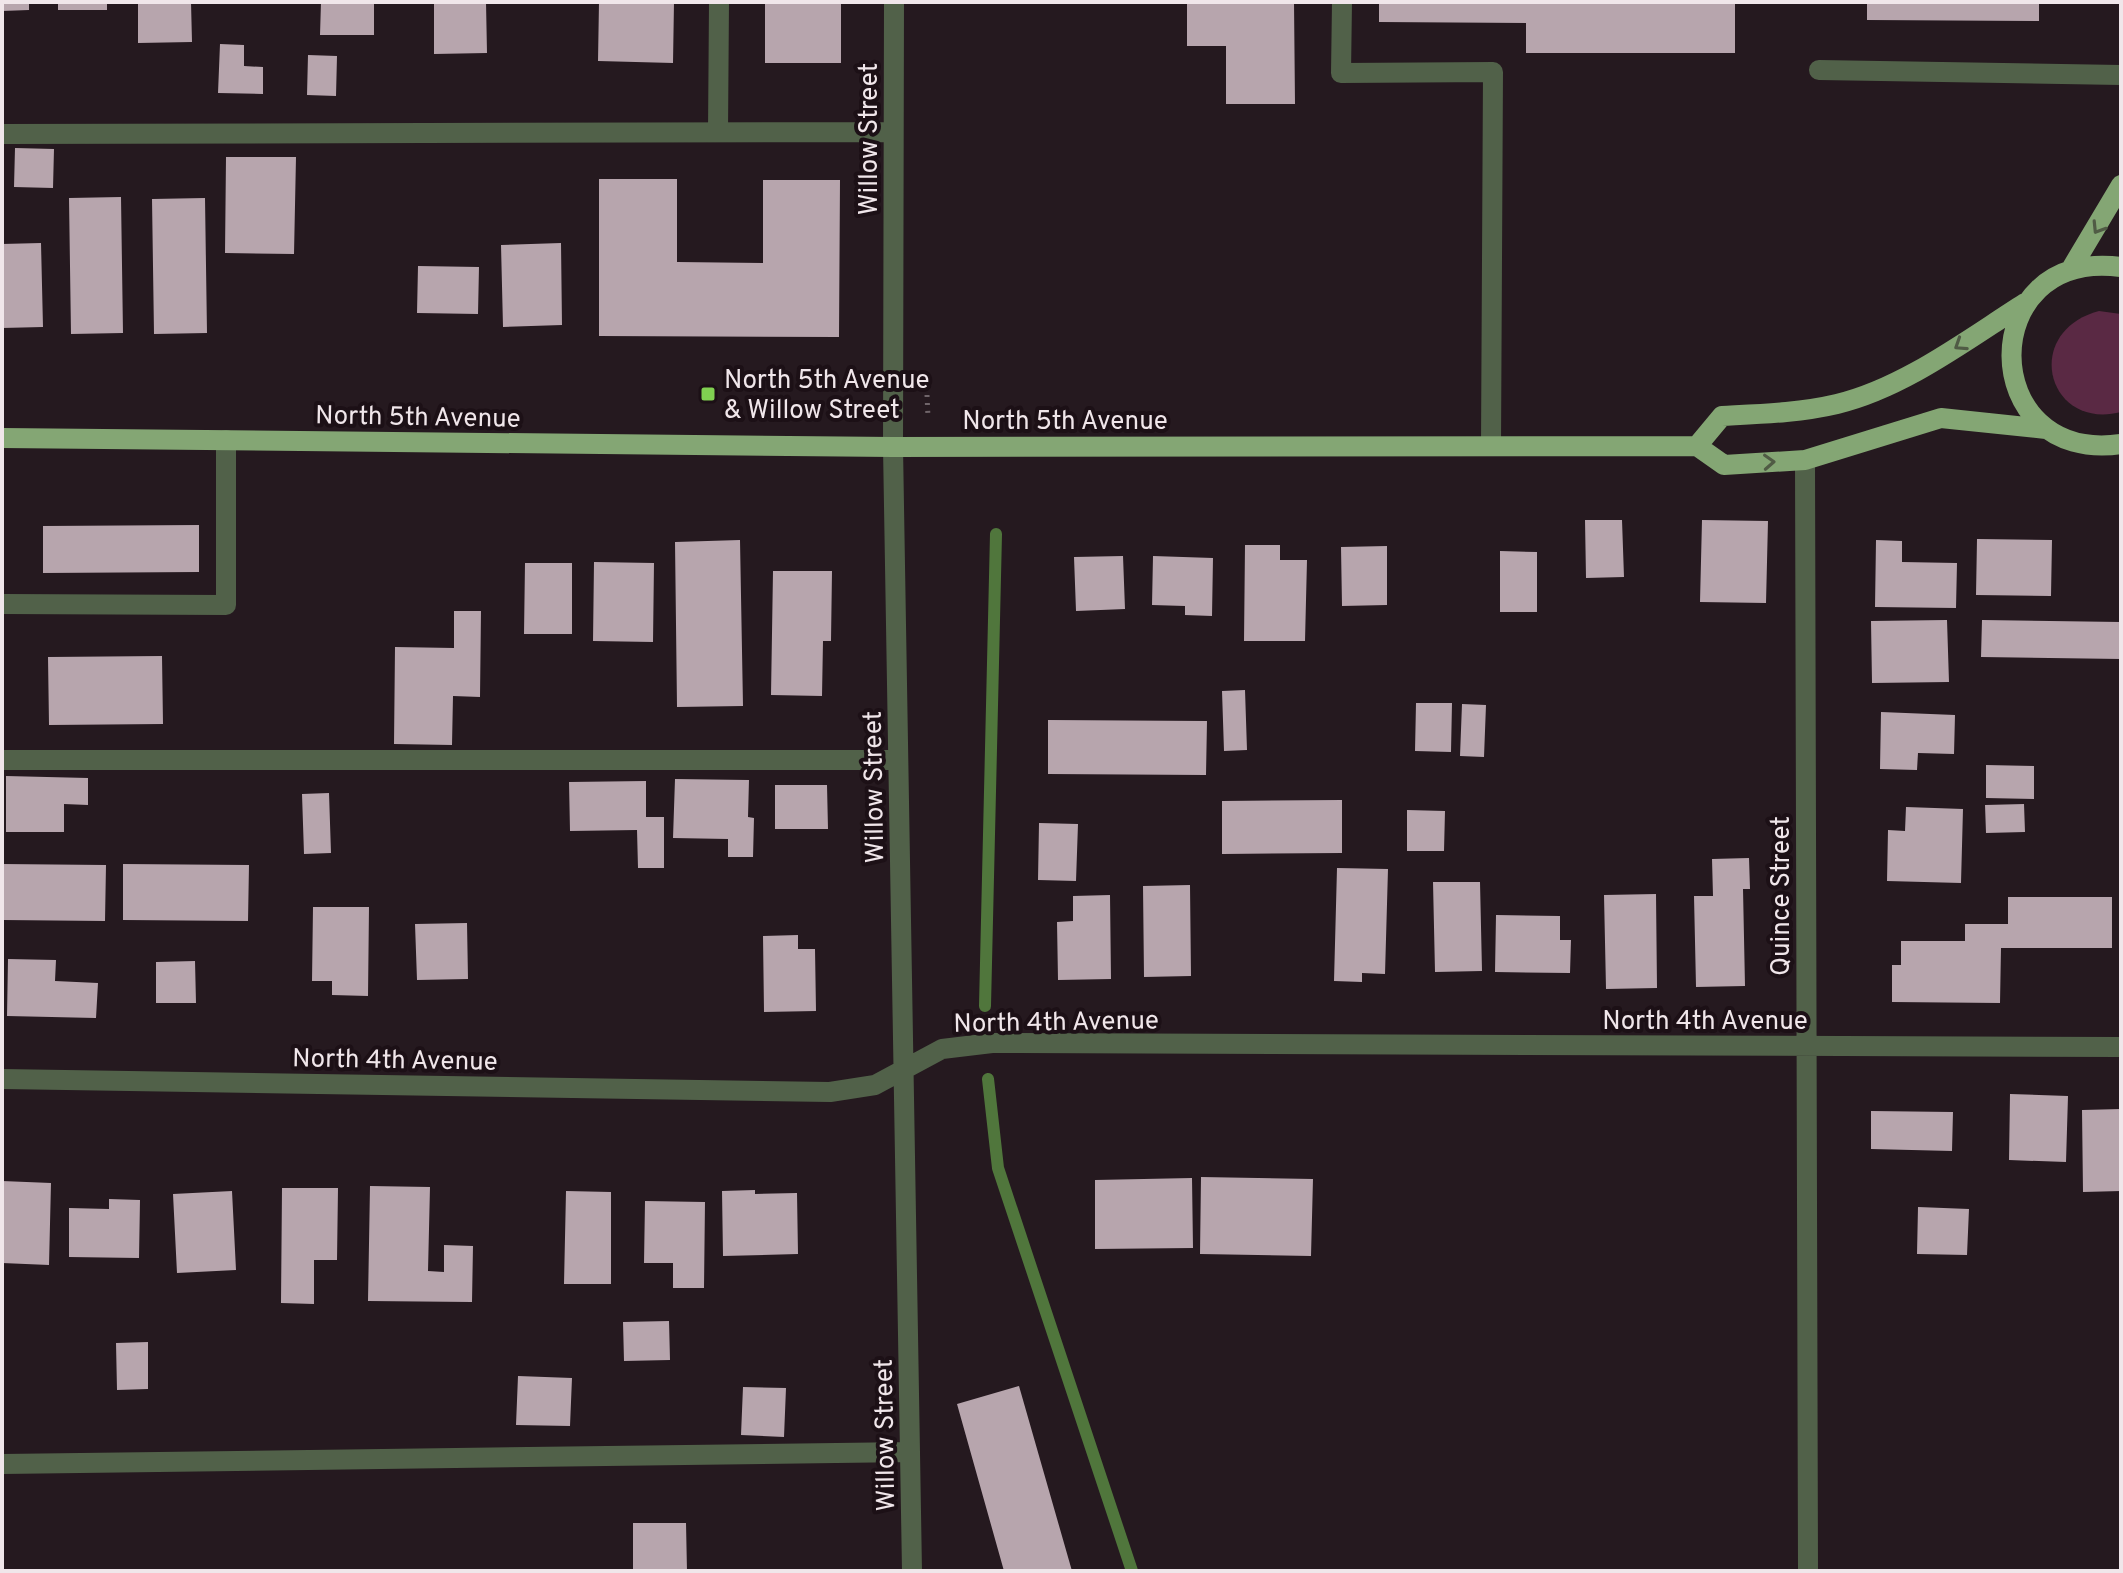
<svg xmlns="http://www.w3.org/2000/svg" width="2123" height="1573" font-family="Overpass,sans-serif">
<rect width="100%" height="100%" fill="#25191f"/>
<!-- green -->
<path fill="#5a2944" d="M2099,311L2121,314V412C2047,431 2021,332 2099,311Z"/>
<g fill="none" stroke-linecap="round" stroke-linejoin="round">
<!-- stream -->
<path stroke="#50763c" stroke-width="12" d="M985,1006L996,534
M988,1079L998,1168L1132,1571"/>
</g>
<!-- building -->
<path fill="#b7a5ad" d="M2,2H29V10L2,11Z
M58,2H107V10H58Z
M138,2H191L192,42L138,43Z
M321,2H374V35H320Z
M434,2H486L487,53L434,54Z
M599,2H674L673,63L598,61Z
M765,2H841V63H765Z
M1187,2H1294L1295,104H1226V46H1187Z
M1379,2H1735V53H1526V23L1379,22Z
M1867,2H2039V21L1867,20Z
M220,44L244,45V66L263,67V94L218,93Z
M308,55L337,56L336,96L307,95Z
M15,148L54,149L53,188L14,187Z
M226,157H296L294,254L225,253Z
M599,179H677V262L763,263V180H840L839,337L599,336Z
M121,197L123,333L71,334L69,198Z
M205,198L207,333L154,334L152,199Z
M41,243L43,327L2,328V244Z
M561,243L562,325L503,327L501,245Z
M418,266L479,267L478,314L417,313Z
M1585,520H1622L1624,577L1586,578Z
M1702,520L1768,521L1766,603L1700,602Z
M199,525V572L43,573V526Z
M1977,539L2052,540L2051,596L1976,595Z
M740,540L743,706L677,707L675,542Z
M1876,540L1902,541V562L1957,563L1956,608L1875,607Z
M1245,545H1280V560H1307L1305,641H1244Z
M1387,546V605L1342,606L1341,547Z
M1500,551L1537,552V612H1500Z
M1123,556L1125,609L1076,611L1074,557Z
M1153,556L1213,558L1212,616L1185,615V606L1152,605Z
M594,562L654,563L653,642L593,641Z
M525,563H572V634H524Z
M773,571H832L831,641H823L822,696L771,695Z
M454,611H481L480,697L453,696L452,745L394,744L395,647L454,648Z
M1947,620L1949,682L1872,683L1871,621Z
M1982,620L2121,622V659L1981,657Z
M162,656L163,724L49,725L48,657Z
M1245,690L1247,750L1224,751L1222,691Z
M1416,703H1452L1451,752L1415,751Z
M1462,704L1486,705L1484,757L1460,756Z
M1881,712L1955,715L1954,754L1918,753L1917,770L1880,769Z
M1048,720L1207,721L1206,775L1048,774Z
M1986,765L2034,766V799L1986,798Z
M6,776L88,778V805L64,804V832H6Z
M675,779L749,780L748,817L754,818L753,857H728V839L673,838Z
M646,781V817H664V868H638L637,830L570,831L569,782Z
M775,785H827L828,829H775Z
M329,793L331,853L304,854L302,794Z
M1342,800V853L1222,854V801Z
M2024,804L2025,832L1986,833L1985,805Z
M1906,807L1963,809L1961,883L1887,881L1888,830L1905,831Z
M1407,810L1445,811L1444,851H1407Z
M1039,823L1078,824L1076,881L1038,880Z
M1749,858L1750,889H1743L1745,986L1696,987L1694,896H1713L1712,859Z
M2,864L106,865L105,921L2,920Z
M123,864L249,865L248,921L123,920Z
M1337,868L1388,869L1385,974L1362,973V982L1334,981Z
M1433,882H1480L1482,971L1435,972Z
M1190,885L1191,976L1144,977L1143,886Z
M1656,894L1657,988L1606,989L1604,895Z
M1110,895L1111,979L1058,980L1057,922L1073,921V896Z
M2008,897H2112V948H2001L2000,1003L1892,1002V965H1901V941H1965V924H2008Z
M313,907H369L368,996L332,995V981H312Z
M1496,915L1560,916V940H1571L1570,973L1495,972Z
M467,923L468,979L417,980L415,924Z
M798,935V949H815L816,1011L764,1012L763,936Z
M8,959L56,960L55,981L98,983L96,1018L7,1016Z
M195,961L196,1003H156V962Z
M2010,1094L2068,1096L2066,1162L2009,1160Z
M2121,1109V1191L2083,1192L2082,1110Z
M1871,1111L1953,1112L1952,1151L1871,1149Z
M1201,1177L1313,1179L1311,1256L1200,1254Z
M1192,1178L1193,1248L1095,1249V1180Z
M2,1181L51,1183L49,1265L2,1263Z
M370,1186L430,1187L428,1271L444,1272V1245L473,1246L472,1302L368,1301Z
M282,1188H338L337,1260H314V1304L281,1303Z
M755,1190V1194L797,1193L798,1254L723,1256L722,1191Z
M232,1191L236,1270L177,1273L173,1194Z
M566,1191L611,1192V1284H564Z
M109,1199L140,1200L139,1258L69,1257V1208L109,1209Z
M645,1201L705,1202L704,1288H673V1263H644Z
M1918,1207L1969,1209L1967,1255L1917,1254Z
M669,1321L670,1360L624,1361L623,1322Z
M148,1342V1389L117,1390L116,1343Z
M518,1376L572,1378L570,1426L516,1425Z
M1019,1386L1072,1571H1004L957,1404Z
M743,1387L786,1388L784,1437L741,1435Z
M633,1523H686L687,1571H633Z"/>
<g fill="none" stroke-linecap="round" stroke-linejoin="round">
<!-- path -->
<path stroke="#70656a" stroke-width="5" stroke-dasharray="2 6" stroke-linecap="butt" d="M927,395L928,417"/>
<!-- minor -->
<path stroke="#516149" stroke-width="20" d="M894,2L893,447L912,1571
M1342,2L1341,73L1493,72L1491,446
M1819,70L2121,75
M718,132L719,2
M2,134L893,132
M1805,460L1808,1571
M2,604L226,605V440
M2,760H898
M2,1079L830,1092L875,1085L942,1049L992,1043L2121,1047
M2,1464L910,1452"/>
<!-- major -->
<path stroke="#84a674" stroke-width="20" d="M2121,267C1974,247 1976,465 2121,444
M2071,269L2121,185
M2,438L893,447L1697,446L1724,465L1805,460L1941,418L2046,429
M1697,446L1722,416C1760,414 1799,413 1837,404C1904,388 1968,339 2025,303"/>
</g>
<!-- one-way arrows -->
<defs><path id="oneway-chevron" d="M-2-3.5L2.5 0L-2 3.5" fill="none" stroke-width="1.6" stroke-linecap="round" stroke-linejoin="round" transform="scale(2)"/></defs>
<g stroke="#505b45">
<use href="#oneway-chevron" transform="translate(2098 228) rotate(122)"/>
<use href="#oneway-chevron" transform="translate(1960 345) rotate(147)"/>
<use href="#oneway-chevron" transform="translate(1769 462) rotate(-3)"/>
</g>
<!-- markers -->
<rect fill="#80d051" stroke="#1c1016" stroke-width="3" x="700" y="386" width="16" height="16" rx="4"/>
<g text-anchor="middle" stroke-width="8" stroke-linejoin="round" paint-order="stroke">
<!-- street labels -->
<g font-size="26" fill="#f0e6ea" stroke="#1c1016">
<text transform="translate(868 139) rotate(-90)" y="9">Willow Street</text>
<text transform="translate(418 416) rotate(1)" y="9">North 5th Avenue</text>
<text x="1065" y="429">North 5th Avenue</text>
<text transform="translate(873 787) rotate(-91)" y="9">Willow Street</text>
<text transform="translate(1780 896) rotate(-90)" y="9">Quince Street</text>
<text x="1705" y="1029">North 4th Avenue</text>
<text transform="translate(1056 1021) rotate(-1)" y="9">North 4th Avenue</text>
<text transform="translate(395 1059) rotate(1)" y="9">North 4th Avenue</text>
<text transform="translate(884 1435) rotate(-91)" y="9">Willow Street</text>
</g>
<!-- poi labels -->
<g font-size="26" fill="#f0e6ea" stroke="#1c1016" text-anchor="start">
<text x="724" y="388">North 5th Avenue<tspan x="724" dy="30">&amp; Willow Street</tspan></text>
</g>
</g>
<!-- border -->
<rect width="2123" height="1573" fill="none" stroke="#f0e6ea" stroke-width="8"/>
</svg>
